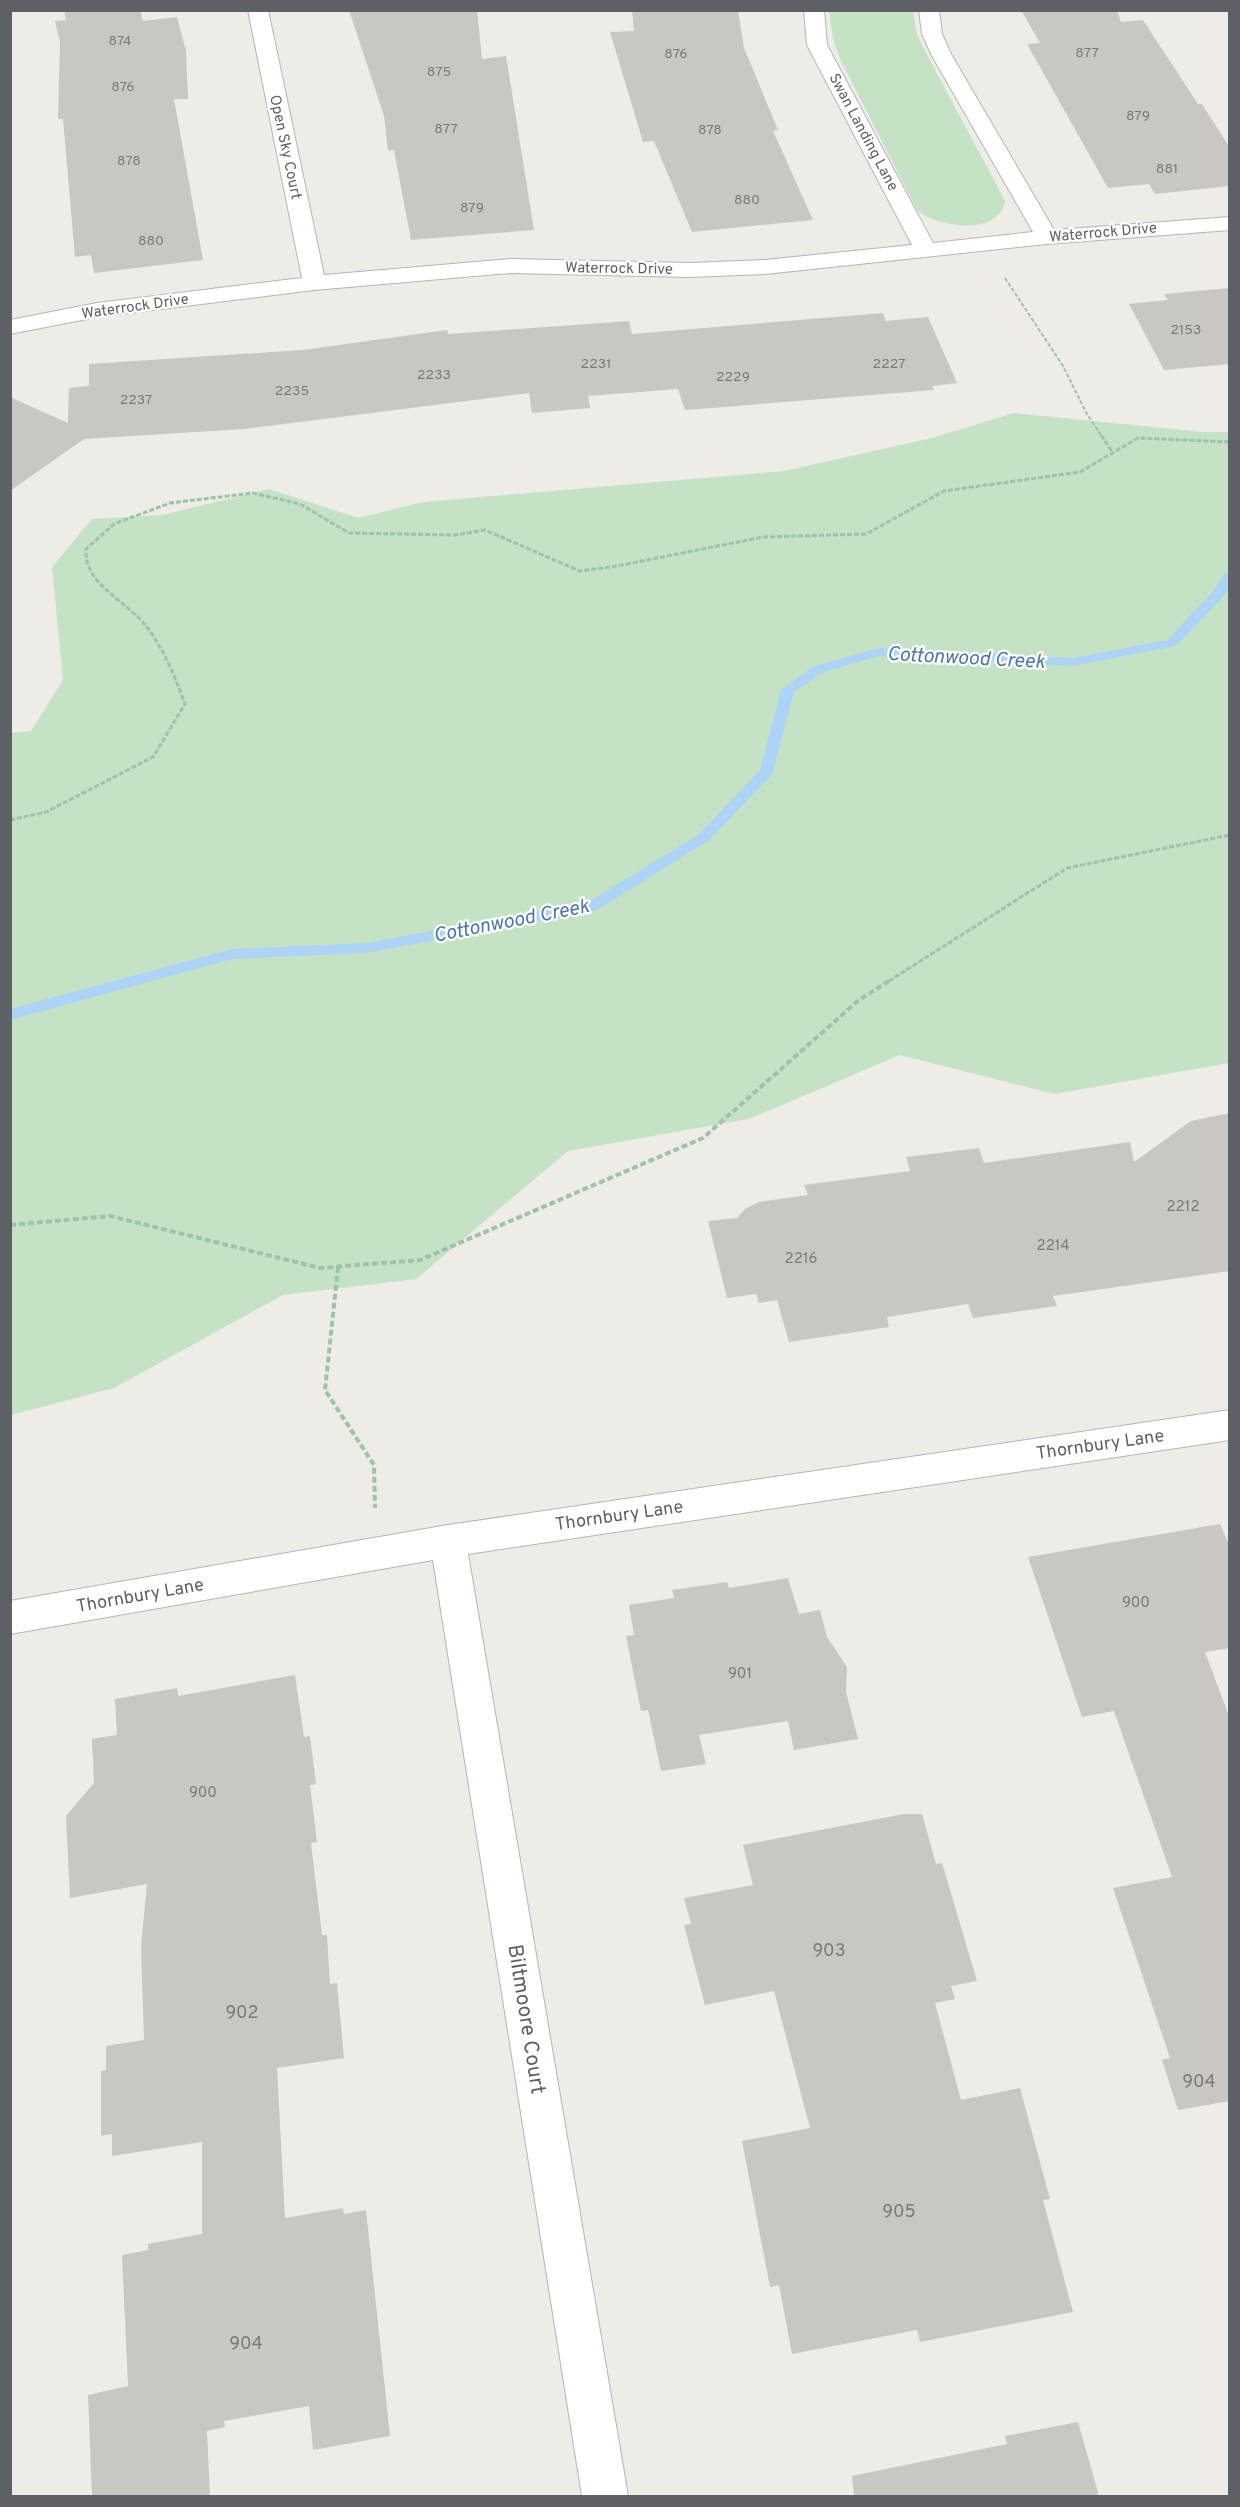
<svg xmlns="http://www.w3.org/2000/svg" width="1240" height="2507" font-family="Overpass,sans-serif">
<rect width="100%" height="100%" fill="#eeece6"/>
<!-- green -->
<path fill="#c5e2c6" d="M829,11H913L917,34L923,47L1005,201C1000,236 937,228 917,210L841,61L833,39Z
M1014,413L1203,432H1229V1063L1055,1094L900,1055L749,1119L568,1151L416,1279L283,1295L114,1388L11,1415V733L31,731L63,680L52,567L92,519L162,515L269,489L359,518L423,502L784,471L932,438Z"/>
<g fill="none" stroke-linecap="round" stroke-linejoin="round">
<!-- stream -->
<path fill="#aed4f5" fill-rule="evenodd" d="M1230,572V587L1224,596L1176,646L1171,647L1073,666L879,656L824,672L794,692L772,775L708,841L597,910L366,953L232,959L10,1020V1009L232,949L366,943L588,902L698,835L760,770L781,690L814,666L879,648L1073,658L1167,640L1214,590L1225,573Z"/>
</g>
<!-- building -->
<path fill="#c9c7c2" d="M64,10H140L143,21L177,17L186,51L188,99H174L203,260L94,273L91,255L75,257L63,119H58L60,42L55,21L66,20Z
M349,10H477L482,59L506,56L534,230L411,240L394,150L388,151L384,116Z
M632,10H738L744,48L778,130L773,131L813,220L692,232L654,141L643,142L610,32L634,31Z
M1021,10H1117L1121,22L1143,20L1198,104H1202L1230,148V186L1155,194L1149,184L1108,188L1027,44L1040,43Z
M1230,288V364L1164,370L1129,304L1168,300L1164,294Z
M883,313L886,321L928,317L957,383L932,386L934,390L685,410L678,389L588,396L590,408L532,413L529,393L244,429L84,439L10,491V397L68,423L69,388L89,386V364L303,350L447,330L448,334L629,321L632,334Z
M1230,1113V1271L1053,1296L1057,1306L973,1318L968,1304L887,1317L889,1327L789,1342L777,1300L759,1303L756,1294L727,1298L708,1221L737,1218L745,1209L759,1202L808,1195L804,1185L910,1171L906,1157L979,1148L984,1163L1130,1142L1134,1162L1191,1121Z
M1220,1524L1230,1547V1648L1205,1652L1230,1719V2101L1178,2110L1162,2060L1170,2058L1113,1888L1172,1877L1114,1711L1082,1717L1028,1557Z
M788,1578L799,1614L820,1610L827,1637L847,1667L846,1692L858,1739L794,1750L788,1721L699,1735L706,1764L661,1771L648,1710L641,1711L626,1636L634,1635L629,1605L674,1598L672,1590L727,1582L729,1588Z
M295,1675L304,1737L310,1736L316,1784L310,1785L317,1842L311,1843L322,1935H327L330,1984L337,1983L344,2058L277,2068L285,2218L343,2208L344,2214L366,2210L390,2436L313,2450L309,2406L224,2421L225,2427L207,2431L210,2496H92L88,2395L128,2386L122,2255L148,2250V2244L202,2234V2142L112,2156V2134L101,2136V2071L106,2070V2046L144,2040L141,1946L147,1884L70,1898L66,1816L94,1783L92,1739L117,1735L115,1699L177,1688L178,1696Z
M904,1814H922L936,1864L942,1863L977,1981L951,1986L955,1999L935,2003L961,2100L1020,2088L1050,2199L1043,2200L1073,2312L920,2342L917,2330L792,2354L779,2285L770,2287L742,2141L810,2128L774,1991L705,2005L684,1925L691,1924L684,1898L753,1885L743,1845Z
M1078,2422L1099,2496H854L852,2476L1007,2444L1005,2436Z"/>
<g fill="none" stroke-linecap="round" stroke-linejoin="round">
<defs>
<path id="street" d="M248,10H268L324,275L510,259L691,263L765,260L912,245L807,45L804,10H824L827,45L933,243L1033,232L931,54L922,34L919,10H939L942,34L951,54L1054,230L1230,217V230L1047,244L765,274L691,277L510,273L314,290L97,317L10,334V320L97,303L302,278Z
M1230,1410V1440L468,1554L628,2496H582L433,1560L10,1634V1601L448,1525Z"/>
</defs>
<!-- street casing -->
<use href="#street" stroke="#b3b5b9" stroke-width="2"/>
<!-- path-far2 -->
<path stroke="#9fc2ab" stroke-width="2" stroke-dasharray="4 2" stroke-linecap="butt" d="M1005,278L1063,366L1087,414L1102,437"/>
<!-- path-far1 -->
<path stroke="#9fc2ab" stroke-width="3" stroke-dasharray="5 2" stroke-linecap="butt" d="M1101,435L1113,453
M10,820L46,812L153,757L185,704C175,677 164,649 146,626C126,600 84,585 86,549L114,524L170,503L253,493L300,504L349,533L455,535L485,530L580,571L617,566L763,537L866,534L944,491L1080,472L1138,438L1230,442
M889,981L1067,868L1230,835"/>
<!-- path -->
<path stroke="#9fc2ab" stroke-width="4" stroke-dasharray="6 3" stroke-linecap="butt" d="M10,1225L110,1216L320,1268L420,1260L703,1138L859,1000L892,979
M338,1267L325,1390L374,1465L375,1508"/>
<!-- street -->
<use href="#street" fill="#fff" fill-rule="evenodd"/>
</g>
<g text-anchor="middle" stroke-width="4.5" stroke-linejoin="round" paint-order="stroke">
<!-- far-number labels -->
<g font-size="14" fill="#787a7c">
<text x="120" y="45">874</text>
<text x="1087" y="57">877</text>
<text x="676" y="58">876</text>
<text x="439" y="76">875</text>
<text x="123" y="91">876</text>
<text x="1138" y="120">879</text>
<text x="446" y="133">877</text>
<text x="710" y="134">878</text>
<text x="129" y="165">878</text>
<text x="1167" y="173">881</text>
<text x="747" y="204">880</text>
<text x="472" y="212">879</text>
<text x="151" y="245">880</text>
<text x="1186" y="334">2153</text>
<text x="596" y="368">2231</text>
<text x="889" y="368">2227</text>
<text x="434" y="379">2233</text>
<text x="733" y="381">2229</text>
<text x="292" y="395">2235</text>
<text x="136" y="404">2237</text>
</g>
<!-- far-street labels -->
<g font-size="15" fill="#5d6064" stroke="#fff">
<text transform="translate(864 132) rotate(62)" y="5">Swan Landing Lane</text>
<text transform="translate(286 147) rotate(78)" y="5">Open Sky Court</text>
<text transform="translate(1103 232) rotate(-5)" y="5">Waterrock Drive</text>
<text transform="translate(619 268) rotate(1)" y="5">Waterrock Drive</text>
<text transform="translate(135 306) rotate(-8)" y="5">Waterrock Drive</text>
</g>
<!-- number labels -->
<g font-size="15" fill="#787a7c">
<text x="1183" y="1211">2212</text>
<text x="1053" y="1250">2214</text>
<text x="801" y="1263">2216</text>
<text x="1136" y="1607">900</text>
<text x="740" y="1678">901</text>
<text x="203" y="1797">900</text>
</g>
<!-- street labels -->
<g font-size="18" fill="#5d6064" stroke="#fff">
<text transform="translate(1100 1444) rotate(-8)" y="6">Thornbury Lane</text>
<text transform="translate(619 1515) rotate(-8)" y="6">Thornbury Lane</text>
<text transform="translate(140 1595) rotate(-10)" y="6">Thornbury Lane</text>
</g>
<!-- near-number labels -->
<g font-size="18" fill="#787a7c">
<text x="829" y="1956">903</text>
<text x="242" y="2018">902</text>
<text x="1199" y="2087">904</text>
<text x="899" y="2217">905</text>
<text x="246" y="2349">904</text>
</g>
<!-- water labels -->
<g font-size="20" font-style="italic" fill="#4d76a6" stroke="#fff">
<text transform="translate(966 657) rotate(3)" y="7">Cottonwood Creek</text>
<text transform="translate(511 920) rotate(-11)" y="7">Cottonwood Creek</text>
</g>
<!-- near-street labels -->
<g font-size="21" fill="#5d6064" stroke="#fff">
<text transform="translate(527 2019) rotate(81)" y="7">Biltmoore Court</text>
</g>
</g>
<!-- border -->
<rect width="1240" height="2507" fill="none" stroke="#5d6064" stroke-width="24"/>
</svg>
